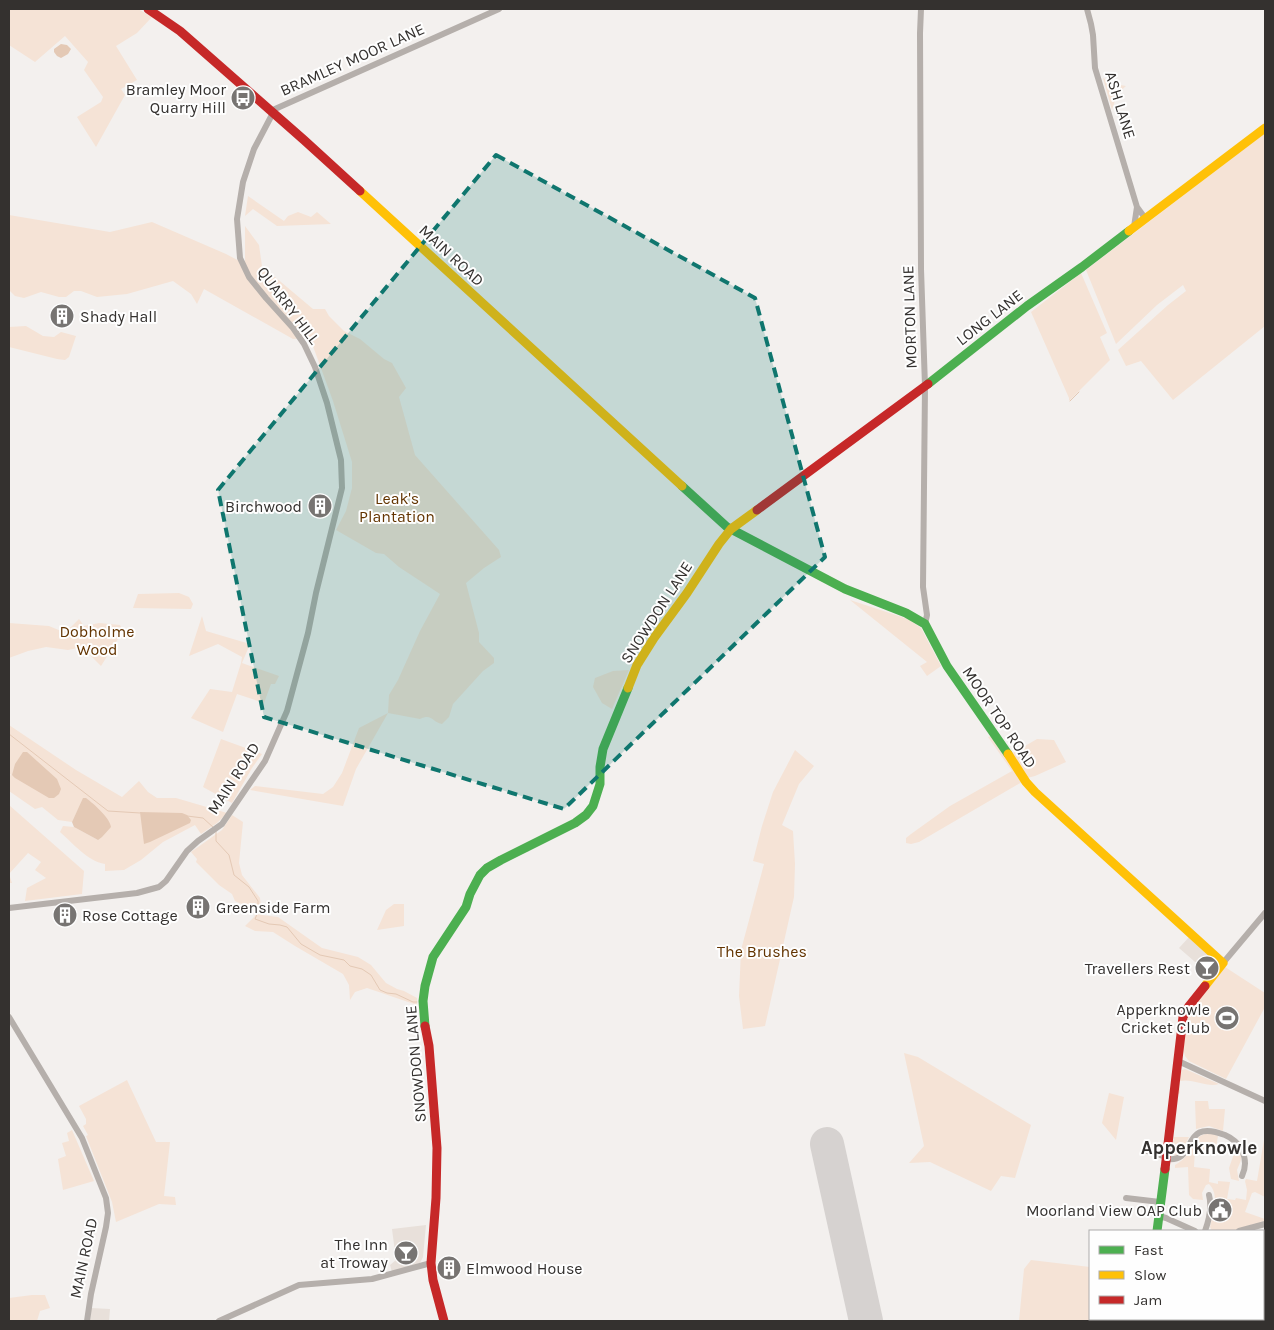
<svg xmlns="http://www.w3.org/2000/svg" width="1274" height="1330" font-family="Karla,sans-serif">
<rect width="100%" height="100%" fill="#f3f0ee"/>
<!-- built -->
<path fill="#e8e0da" d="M1190,936L1218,963L1209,974L1179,948Z
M426,1225L423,1257L420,1263L392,1272L390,1265L396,1260L392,1229Z
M91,1308L110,1309L109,1321H90Z"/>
<!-- green -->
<path fill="#f5e3d6" d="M9,9H138L152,17L137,33L116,46L137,80L121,89L125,95L96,147L77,117L101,102L103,97L84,70L88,62L65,36L35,62L9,45Z
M1103,78L1115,84L1126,86L1117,94L1112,110Z
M1265,133V326L1173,400L1141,361L1126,366L1118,350L1168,305L1186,291L1183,285L1157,305L1116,344L1086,270Z
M248,196L284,221L288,216L298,212L311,217L317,212L331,224L277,226L253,209L245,216Z
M9,215L110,232L152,222L226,254L245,264V226L259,245L262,266L313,309H325L329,316L344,331L360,339L384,359L392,363L406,388L399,397L415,455L499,550L501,557L484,568L466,583L479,633V642L494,658V663L483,671L453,704L449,717L442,724C432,722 432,713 420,719L388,713L356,769L343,806L250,790L255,786L323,794L333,787L342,773L359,728L388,713L389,695L398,680L420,631L440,594L399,567L384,554L376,553L336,530L346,511L352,488V462L333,401L310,338L293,339L204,289L197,304L191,294L173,281L127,294L97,297L81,291H74L66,297H59L41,292L24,298L15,296L9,290Z
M1081,273L1107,333L1100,337L1110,360L1069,401V398L1031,312Z
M26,326L43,336L54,337L61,332L76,336L69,357L65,360L57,359L9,347V327Z
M179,593L189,597L193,604L191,609L133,608L138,594Z
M850,600L908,619L921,628L941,666L927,676L920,666L927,662Z
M202,616L206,631L250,644L242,663L279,676L275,684H271L264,703L237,694L223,732L191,718L210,689L232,692L241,663L242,657L218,644L189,656Z
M79,619L84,626L99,623L120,625L123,631L101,666L88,653L78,648L68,650L46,647L28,651L9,658V623L49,626L61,631L71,627Z
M629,670L612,709L602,703L593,687L595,678L613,671Z
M9,725L76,770L122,797L139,781L148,792L157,798H176L227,813L217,823L201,834L195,825L163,842L141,860L124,870L105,871V864C87,861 73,843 60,832L63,826L74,827L98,840L84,798L72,822L58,820L42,807L35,809L9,791V776L11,775L9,773Z
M991,736L1006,757L1037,739L1054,740L1066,762L1035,776L1019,780L1022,782L919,842L911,844L906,843V838L911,834L950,806L1012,771L988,737Z
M221,739L262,754L252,768L232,803L203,787Z
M795,750L814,766L799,784L782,825L793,831L795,864L794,897L765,1026L743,1029L739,996L741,950L764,864L753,861L762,826L773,792Z
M9,805L84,871L82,894L25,901L27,888L46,878L35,870L41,862L28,853L9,874L12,883H9Z
M232,815L243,822L239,863L242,875L260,898L262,915L278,917L322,948L358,957L371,965L386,983L397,989L404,991L417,998V1005L367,988L355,992L350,1000L349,985L343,974L295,946L273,932L255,931L245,926L255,916L251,908L235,901L232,894L219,885L196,862L197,859L191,852L222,830Z
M394,904H404V926L377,930L386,910Z
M1225,967L1265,993V1007L1226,1079L1189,1061L1185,1056L1183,1048L1189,1013Z
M904,1053L918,1057L1031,1125L1015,1178L1001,1176L991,1191L930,1162L909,1163L924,1146Z
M1185,1069L1219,1084C1207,1088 1193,1078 1180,1081V1093L1177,1095L1180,1073L1182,1070Z
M127,1080L156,1142H170L164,1196L175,1197L176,1205L159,1204L116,1222L112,1202L86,1136L88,1135L83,1126L86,1124V1119L79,1106Z
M1109,1093L1124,1097L1116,1140L1102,1123Z
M1195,1101H1208L1209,1109H1225L1223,1131L1209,1126L1196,1129Z
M72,1130L94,1181L63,1190L58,1159L66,1156L62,1143L69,1141L67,1133Z
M1210,1133L1218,1136L1215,1153L1195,1150L1194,1167L1210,1169L1209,1182L1218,1184V1181L1230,1182L1227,1199L1235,1200L1236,1198L1246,1200L1247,1190L1245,1181L1246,1179L1257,1181L1265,1134V1197L1255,1192L1252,1193L1245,1212L1265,1219V1221L1237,1229L1235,1231H1212L1210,1227C1213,1213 1220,1195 1209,1184L1206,1185L1202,1193L1203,1200L1193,1199L1189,1195L1188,1167L1175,1168V1165C1180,1162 1184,1159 1187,1155C1196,1143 1193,1136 1210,1133Z
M1174,1137H1189L1181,1153L1176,1156L1173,1155L1172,1153V1141L1174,1140Z
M1236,1148C1244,1158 1241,1160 1237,1170L1239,1181L1231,1179L1229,1168Z
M1031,1260L1090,1267V1319H1135L1134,1321H1019L1024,1269Z
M32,1295H45L50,1308L40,1311L37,1321H9V1298Z"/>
<!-- water -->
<path fill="#e4c9b5" d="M61,44L67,45L71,49L68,54L61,58L57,56L54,52V49Z
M23,752H27L57,779L61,789L59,794L54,798H49L15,778L12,775L15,764Z
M83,798H86C94,804 110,818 111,827L102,837L98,840L74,827L72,822Z
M140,812L182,813L187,815L191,820L190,823L150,842L144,844Z"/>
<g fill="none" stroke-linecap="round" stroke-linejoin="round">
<!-- stream -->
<path stroke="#e4c9b5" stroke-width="1" d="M1070,401L1079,392
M9,734L108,811L140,813
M187,816L203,818L214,828
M216,831V841L229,855L234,875L249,887L258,901V912L255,919L269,924L280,925L287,927L301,944L320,955L344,960L350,966L362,969L371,975L380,990L387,993L396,994L413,1002H417"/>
<!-- runway -->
<path stroke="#d6d2d0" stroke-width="34" d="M827,1144L866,1321"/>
<!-- street -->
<path stroke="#b5afab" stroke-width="6" d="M921,9L920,33L921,269L925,386L923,587L927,615L925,624
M1087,9L1091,24L1093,35L1095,68L1137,207L1145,218
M1134,227L1137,207
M9,908L137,893L159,887L166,881L187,851L198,841L222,824L265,761L287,711L308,633L316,593L342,488L341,460L327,403L315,367L304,344L293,328L266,298L249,277L240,258L237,219L243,182L254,149L275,109L499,9
M1223,963L1265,913
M9,1017L82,1138L106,1198L108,1213L106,1227L91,1294L87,1321
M1178,1061L1265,1101
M1144,1150L1166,1157
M1166,1159C1199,1164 1179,1117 1225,1135C1232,1138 1238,1143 1242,1150C1246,1160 1246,1167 1242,1176
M1126,1198L1160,1202
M1159,1216L1166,1218L1195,1231
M1205,1231C1209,1220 1212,1206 1209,1195
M1239,1231L1265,1224
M1215,1319L1226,1321L1225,1319
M219,1321L299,1285L372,1279L431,1263"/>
<!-- fast -->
<path stroke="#4caf50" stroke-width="9" d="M928,384L1027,306L1082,267L1129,231
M682,486L727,527L845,589L906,613L925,624L947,666L1008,754
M425,1026L423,1001L425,986L433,957L466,907L470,894L480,875L487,868L501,860L575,823L586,815L593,806L600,784V767L603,749L628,688
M1157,1231L1165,1169"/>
<!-- slow -->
<path stroke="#ffc107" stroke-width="9" d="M360,191L682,486
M1129,231L1265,128
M628,688L637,665L654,638L687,593L719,544L731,529L757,510
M1008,754L1026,782L1035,792L1223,963L1205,986"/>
<!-- jam -->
<path stroke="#c62828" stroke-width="9" d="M148,9L180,31L304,140L360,191
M757,510L928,384
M425,1026L429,1046L437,1148L436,1198L431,1263L433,1280L444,1321
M1165,1169L1183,1017L1189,1006L1205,986
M1140,1319V1321"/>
</g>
<!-- marked area -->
<path fill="#0f766e" fill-opacity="0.2" stroke="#0f766e" stroke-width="4" stroke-dasharray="10 6" stroke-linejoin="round" d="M496,155L755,298L825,557L564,809L264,717L218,490Z"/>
<!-- icons -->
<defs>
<symbol id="bus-disc" viewBox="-11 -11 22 22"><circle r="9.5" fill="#777472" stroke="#fefefe"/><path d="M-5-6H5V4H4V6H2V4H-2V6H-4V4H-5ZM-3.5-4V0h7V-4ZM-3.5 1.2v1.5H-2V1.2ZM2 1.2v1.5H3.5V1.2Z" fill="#fff"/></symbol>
<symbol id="building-disc" viewBox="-11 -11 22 22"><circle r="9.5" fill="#777472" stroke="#fefefe"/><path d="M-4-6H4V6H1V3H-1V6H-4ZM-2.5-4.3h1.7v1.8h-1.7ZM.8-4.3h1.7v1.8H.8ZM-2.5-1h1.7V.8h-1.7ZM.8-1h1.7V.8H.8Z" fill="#fff"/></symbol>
<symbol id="bar-disc" viewBox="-11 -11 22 22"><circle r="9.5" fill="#777472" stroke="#fefefe"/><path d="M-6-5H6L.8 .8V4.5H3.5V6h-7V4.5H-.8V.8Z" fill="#fff"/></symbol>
<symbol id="stadium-disc" viewBox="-11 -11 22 22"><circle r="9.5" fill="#777472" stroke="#fefefe"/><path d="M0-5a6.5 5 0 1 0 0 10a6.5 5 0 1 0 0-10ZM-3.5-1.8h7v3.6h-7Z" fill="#fff"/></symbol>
<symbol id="civic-disc" viewBox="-11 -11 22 22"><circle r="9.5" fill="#777472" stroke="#fefefe"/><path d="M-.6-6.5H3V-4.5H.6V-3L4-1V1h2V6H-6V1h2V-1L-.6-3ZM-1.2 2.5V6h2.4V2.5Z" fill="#fff"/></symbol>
</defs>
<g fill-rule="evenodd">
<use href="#bus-disc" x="229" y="84" width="28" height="28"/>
<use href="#building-disc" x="48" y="302" width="28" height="28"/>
<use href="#building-disc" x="306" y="492" width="28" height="28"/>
<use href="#building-disc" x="184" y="893" width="28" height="28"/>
<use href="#building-disc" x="51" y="901" width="28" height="28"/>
<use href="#bar-disc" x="1193" y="954" width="28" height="28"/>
<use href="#stadium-disc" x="1213" y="1004" width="28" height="28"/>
<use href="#civic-disc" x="1206" y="1196" width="28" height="28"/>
<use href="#bar-disc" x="392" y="1239" width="28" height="28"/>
<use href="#building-disc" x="435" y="1254" width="28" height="28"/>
</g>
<g text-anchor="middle" stroke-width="4" stroke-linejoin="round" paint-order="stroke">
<!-- street labels -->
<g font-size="16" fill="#34312f" stroke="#fefefe">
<text transform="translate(352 59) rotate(-24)" y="6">BRAMLEY MOOR LANE</text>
<text transform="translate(1121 105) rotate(73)" y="6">ASH LANE</text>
<text transform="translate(452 255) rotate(43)" y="6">MAIN ROAD</text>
<text transform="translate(289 305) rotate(53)" y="6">QUARRY HILL</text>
<text transform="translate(909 317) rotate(-92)" y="6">MORTON LANE</text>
<text transform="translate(989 317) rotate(-38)" y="6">LONG LANE</text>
<text transform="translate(656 612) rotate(-57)" y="6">SNOWDON LANE</text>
<text transform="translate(1000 717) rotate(56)" y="6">MOOR TOP ROAD</text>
<text transform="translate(233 778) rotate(-57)" y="6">MAIN ROAD</text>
<text transform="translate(415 1064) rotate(-95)" y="6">SNOWDON LANE</text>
<text transform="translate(83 1258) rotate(-78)" y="6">MAIN ROAD</text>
</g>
<!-- poi labels -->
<g font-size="16" fill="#34312f" stroke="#fefefe" text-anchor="end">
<text x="226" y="95">Bramley Moor<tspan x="226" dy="18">Quarry Hill</tspan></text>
<text x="80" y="322" text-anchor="start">Shady Hall</text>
<text x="302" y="512">Birchwood</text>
<text x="216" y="913" text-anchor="start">Greenside Farm</text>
<text x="82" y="921" text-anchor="start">Rose Cottage</text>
<text x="1190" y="974">Travellers Rest</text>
<text x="1210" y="1015">Apperknowle<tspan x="1210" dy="18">Cricket Club</tspan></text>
<text x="1202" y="1216">Moorland View OAP Club</text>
<text x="388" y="1250">The Inn<tspan x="388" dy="18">at Troway</tspan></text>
<text x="466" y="1274" text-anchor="start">Elmwood House</text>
</g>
<!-- park labels -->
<g font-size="16" fill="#633401" stroke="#fefefe">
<text x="397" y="504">Leak's<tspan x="397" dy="18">Plantation</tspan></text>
<text x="97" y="637">Dobholme<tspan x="97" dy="18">Wood</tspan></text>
<text x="762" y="957">The Brushes</text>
</g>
<!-- quarter labels -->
<g font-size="19" font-weight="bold" fill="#34312f" stroke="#fefefe">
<text x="1199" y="1154">Apperknowle</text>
</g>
</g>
<!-- border -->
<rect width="1274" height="1330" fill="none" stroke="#34312f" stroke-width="20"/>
<!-- legend -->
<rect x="1089" y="1230" width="175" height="90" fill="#fefefe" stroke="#adacab"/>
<rect x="1099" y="1246" width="25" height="8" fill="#4caf50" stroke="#adacab"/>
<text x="1134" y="1255" font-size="15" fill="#34312f">Fast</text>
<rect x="1099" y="1271" width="25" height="8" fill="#ffc107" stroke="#adacab"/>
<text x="1134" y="1280" font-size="15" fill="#34312f">Slow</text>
<rect x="1099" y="1296" width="25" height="8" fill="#c62828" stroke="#adacab"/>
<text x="1134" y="1305" font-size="15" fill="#34312f">Jam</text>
</svg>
